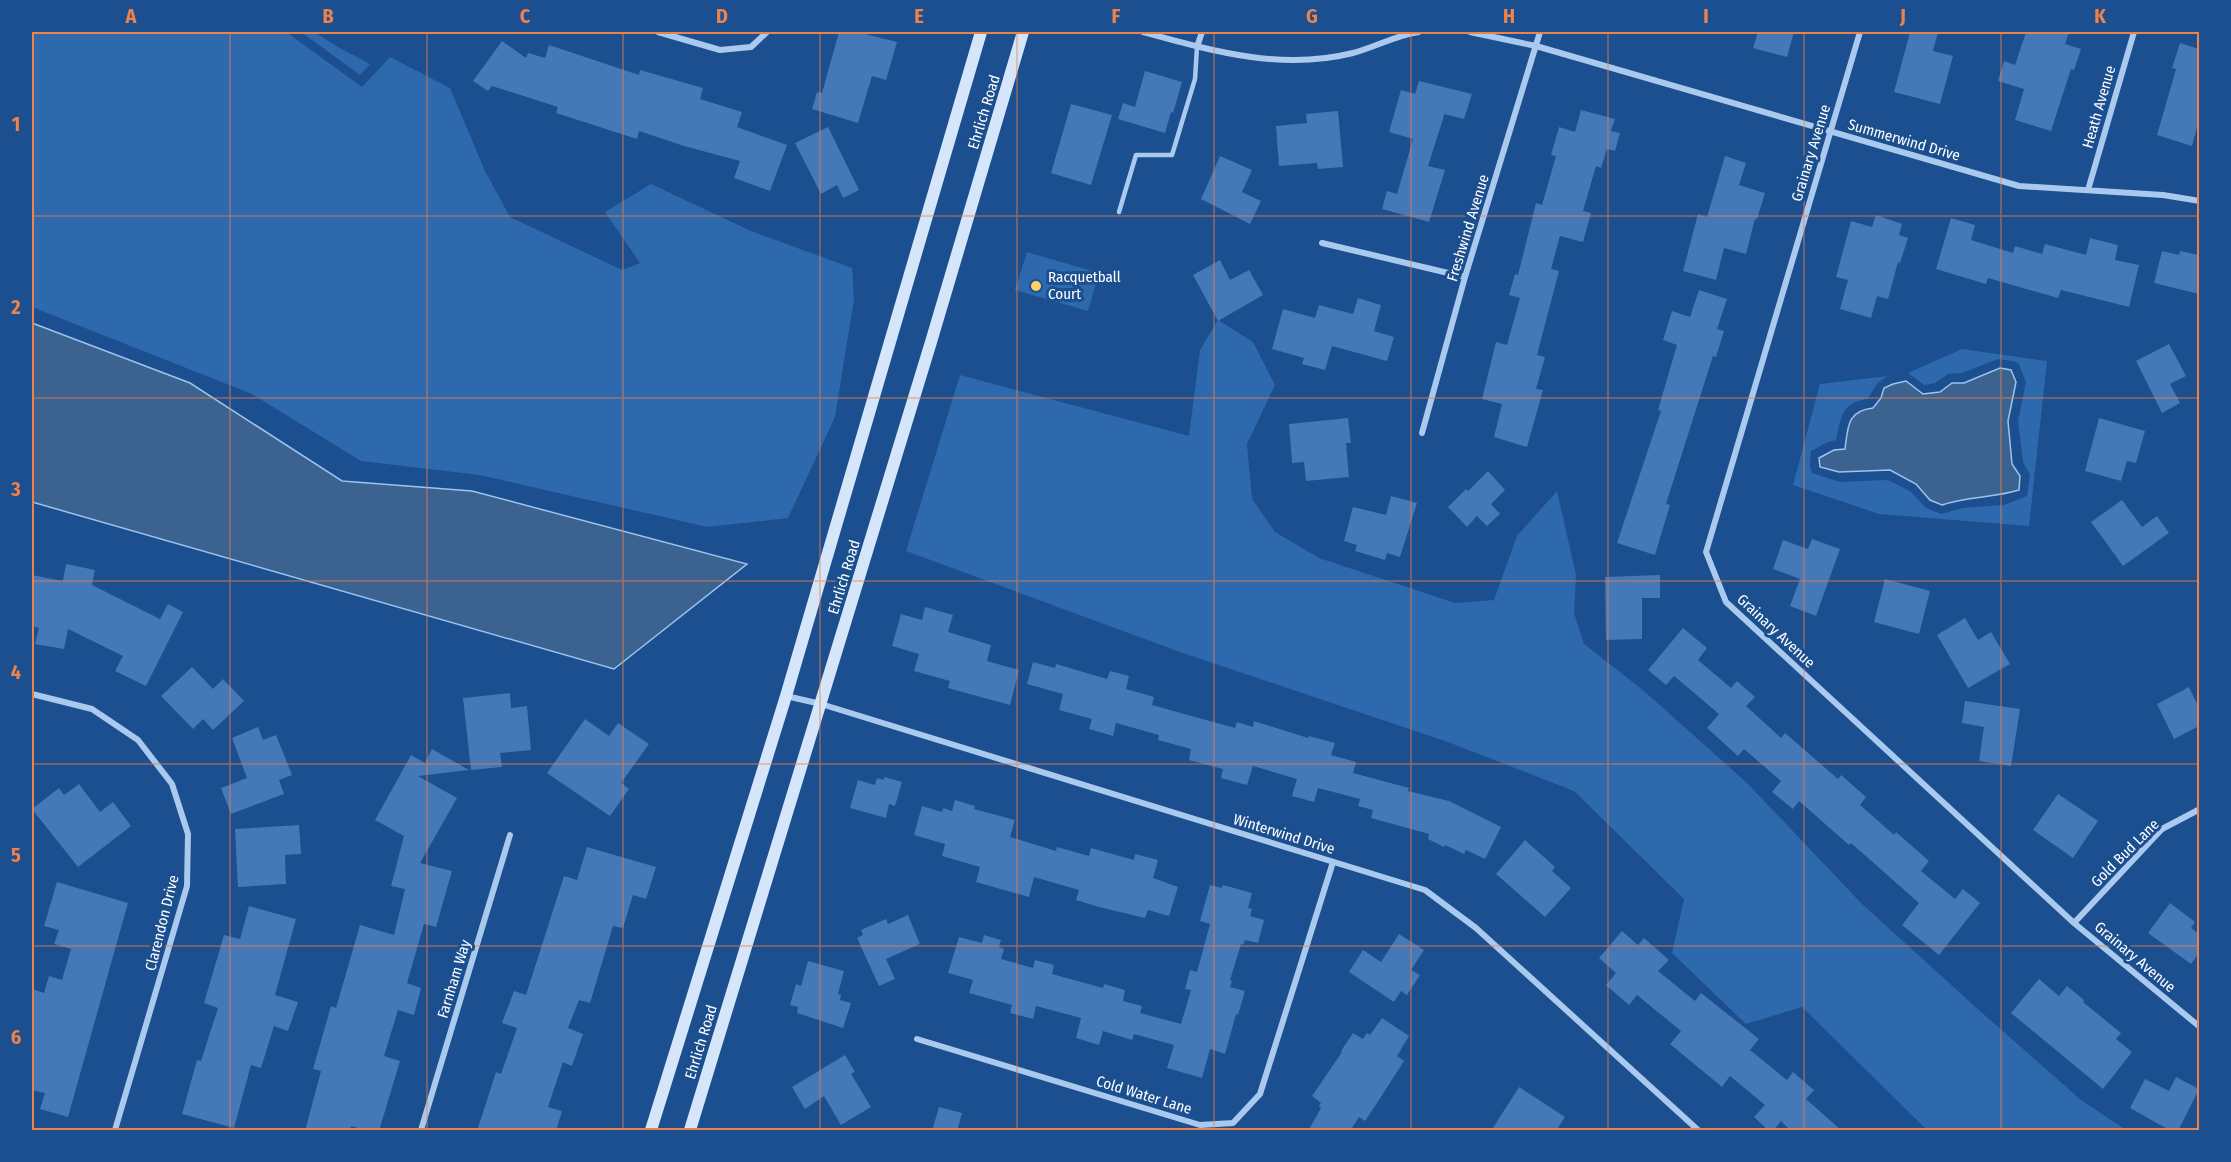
<svg xmlns="http://www.w3.org/2000/svg" width="2231" height="1162" font-family="'Fira Sans Condensed',sans-serif">
<rect width="100%" height="100%" fill="#1b4f8f"/>
<!-- green -->
<path fill="#2e69ad" d="M32,32H286L362,87L390,57L450,88L485,171L510,217L622,270L640,263L605,212L651,184L751,231L852,268L854,299L835,417L788,518L707,527L480,475L361,461L252,394L32,307Z
M301,32H314L338,47L370,64L360,75Z
M1027,252L1099,273L1088,311L1015,290Z
M1218,320L1253,342L1275,385L1247,444L1252,499L1275,532L1319,558L1455,603L1494,600L1517,536L1557,491L1576,575L1574,613L1584,644L1644,691L1747,783L1862,904L1980,1011L2081,1100L2126,1130H1927L1802,1007L1746,1024L1672,953L1684,899L1574,791L1448,742L1177,651L906,551L960,375L1189,436L1200,350Z
M1962,349L2047,361L2029,526L1879,514L1793,485L1820,384L1888,376C1873,384 1876,388 1867,399C1841,403 1841,418 1836,440L1828,442L1811,451L1810,467L1812,473L1840,482L1888,480L1910,491L1926,508L1941,514L1963,508L2004,505L2027,496L2030,475L2023,462L2018,421L2026,382L2019,364L2013,361L1998,359L1962,373L1948,374L1935,383L1924,385L1908,373Z"/>
<!-- water -->
<path fill="#3c6290" stroke="#9cc4f0" stroke-width="1.5" d="M32,323L190,383L342,481L472,491L747,564L614,669L32,502Z
M2000,368L2011,370L2016,382L2008,421L2012,464L2020,476L2019,490C1994,498 1967,496 1942,505L1930,500L1916,484L1890,470L1839,472L1820,467L1819,458L1834,450L1845,449C1848,426 1847,411 1873,408L1881,398L1884,388L1893,384L1906,381L1923,394L1940,392L1952,383H1964Z"/>
<!-- building -->
<path fill="#4478b7" d="M839,32H857L897,42L886,80L872,76L858,123L812,109L817,92L822,93Z
M1758,32H1794L1787,57L1753,48Z
M1910,32H1938L1933,51L1953,56L1940,104L1894,92Z
M2026,32H2069L2065,44L2081,49L2074,70L2071,69L2051,131L2015,120L2024,89L1998,81L2004,61L2015,65Z
M502,41L526,58L528,53L545,58L549,45L639,75L640,70L703,88L700,99L742,112L737,127L787,145L770,191L734,178L740,161L684,146L639,131L637,139L556,113L558,107L492,86L488,91L473,81Z
M2180,43L2199,49V120L2192,146L2157,135L2176,69L2172,68Z
M1145,71L1182,82L1173,113L1171,112L1165,133L1118,119L1123,103L1135,107Z
M1419,81L1472,94L1464,119L1444,114L1443,119L1428,166L1445,170L1429,222L1382,209L1387,191L1397,194L1413,139L1389,132L1401,90L1415,94Z
M1071,104L1112,115L1091,185L1051,173Z
M1581,110L1615,119L1611,131L1620,133L1615,151L1607,149L1601,168L1596,166L1583,211L1591,213L1583,242L1560,236L1551,269L1559,271L1537,355L1545,357L1536,389L1543,390L1527,447L1494,437L1502,404L1482,399L1496,342L1507,345L1520,298L1509,295L1515,274L1518,275L1536,203L1542,205L1556,156L1551,155L1559,127L1575,132Z
M1338,111L1343,167L1318,169L1317,163L1279,166L1276,126L1307,123L1306,114Z
M828,127L859,190L843,198L837,185L821,194L795,143Z
M1220,156L1252,170L1242,192L1261,201L1250,224L1201,199Z
M1725,156L1746,163L1739,185L1765,193L1757,219H1755L1746,254L1724,248L1716,280L1683,271L1698,214L1707,217Z
M1876,215L1902,224L1899,235L1908,238L1900,263L1898,262L1888,299L1877,296L1871,318L1840,309L1848,280L1836,277L1851,221L1872,227Z
M1951,218L1975,225L1971,240L2013,253L2015,246L2042,254L2045,244L2086,255L2090,238L2118,245L2115,260L2139,265L2129,307L2061,290L2058,298L1988,278L1986,284L1936,269Z
M2162,251L2179,255L2180,251L2199,255V294L2154,283Z
M1220,260L1230,280L1249,270L1263,295L1218,321L1193,275Z
M1699,290L1727,299L1717,329L1724,331L1716,357L1713,356L1666,504L1670,505L1655,555L1617,543L1661,411L1658,410L1677,345L1663,340L1672,311L1690,317Z
M1358,298L1381,305L1374,331L1394,337L1387,361L1332,346L1325,370L1302,364L1304,358L1272,349L1283,309L1315,318L1319,305L1353,314Z
M2169,344L2186,376L2170,384L2180,403L2162,413L2136,361Z
M1348,418L1351,443H1346L1349,477L1306,481L1304,462L1292,463L1289,424Z
M2099,418L2145,431L2136,463L2127,461L2121,481L2085,471Z
M1488,471L1505,490L1491,504L1500,514L1487,526L1477,516L1467,527L1448,507L1466,489L1468,491Z
M1391,496L1417,503L1400,557L1387,553L1385,560L1355,551L1357,545L1344,541L1353,507L1386,515Z
M2122,500L2142,527L2157,516L2169,533L2123,566L2091,522Z
M1812,539L1840,549L1816,616L1790,606L1800,579L1773,569L1783,540L1808,549Z
M66,564L95,570L92,585L160,619L168,604L183,612L146,686L115,671L123,656L68,629L64,649L35,644L39,628L32,626V575L63,581Z
M1660,575V598H1642V639L1606,640L1605,577Z
M1885,579L1930,591L1919,634L1874,622Z
M925,607L953,615L948,632L991,645L987,661L1019,670L1010,705L948,688L950,681L914,671L919,654L892,646L901,614L922,620Z
M1965,618L1978,640L1991,632L2010,664L1968,688L1937,635Z
M1683,628L1707,648L1698,660L1731,688L1737,681L1755,697L1746,706L1781,738L1785,733L1838,779L1841,775L1866,797L1860,805L1894,835L1896,832L1929,861L1921,871L1955,899L1963,889L1980,903L1939,955L1902,925L1919,903L1851,843L1849,845L1799,801L1793,809L1772,792L1781,781L1744,749L1738,756L1707,728L1719,714L1674,676L1666,685L1648,670Z
M1033,662L1055,668L1056,664L1107,679L1110,671L1129,676L1126,689L1154,697L1152,705L1235,728L1237,722L1253,727L1254,721L1308,738L1309,736L1335,743L1331,755L1356,762L1353,773L1409,788L1408,791L1449,801L1501,827L1485,859L1466,850L1464,854L1445,845L1444,847L1428,839L1429,834L1371,818L1373,810L1358,806L1360,799L1318,788L1314,802L1292,796L1297,779L1253,766L1247,785L1221,778L1223,769L1189,760L1191,749L1158,740L1159,735L1116,723L1113,736L1089,729L1092,719L1059,710L1063,694L1027,684Z
M192,667L213,689L223,679L244,701L213,730L203,719L193,729L161,696Z
M2189,687L2199,708V726L2174,739L2157,704Z
M510,693L511,708L527,706L531,750L500,753L502,767L471,770L463,698Z
M1965,701L2020,709L2011,766L1979,761L1984,727L1962,723Z
M585,719L609,736L618,723L649,744L621,783L629,789L610,816L547,773Z
M258,727L263,740L276,735L292,775L279,780L284,794L231,814L221,788L247,778L232,738Z
M432,749L469,770L418,776L457,798L420,863L452,871L436,927L424,924L407,983L421,988L414,1015L398,1010L384,1056L400,1061L379,1131H368L351,1126L350,1131H305L321,1071L313,1069L331,1006L336,1008L360,925L394,935L405,889L391,886L404,836L375,820L411,755L425,763Z
M884,777L902,782L895,806L889,804L886,818L850,808L858,780L875,785L877,778L884,780Z
M79,784L100,812L113,802L131,826L78,867L32,809L59,788L64,795Z
M2058,794L2098,821L2073,858L2033,830Z
M955,800L975,806L974,809L1015,820L1010,837L1056,851L1057,847L1089,856L1091,848L1134,860L1135,854L1158,860L1153,878L1178,887L1169,916L1148,910L1145,918L1099,907L1076,900L1079,890L1034,877L1029,897L976,882L980,867L942,856L945,844L914,835L922,806L942,812L943,808L952,811Z
M299,825L301,854L285,855L286,884L238,887L235,829Z
M1525,840L1555,867L1552,871L1571,888L1545,917L1496,874Z
M587,847L656,867L646,899L633,895L623,928L613,926L590,1003L579,1000L568,1028L583,1034L572,1066L563,1062L548,1107L562,1111L556,1131H477L496,1072L501,1074L517,1028L502,1023L514,991L526,995L564,876L577,880Z
M57,882L128,903L68,1117L40,1109L45,1093L32,1090V989L44,993L49,976L62,980L71,949L54,944L59,930L44,926Z
M1210,885L1222,888L1223,885L1252,893L1248,908L1252,909L1250,916L1264,920L1258,943L1245,940L1243,945L1241,944L1230,980L1232,981L1230,987L1245,991L1238,1015L1236,1014L1225,1054L1210,1049L1202,1078L1167,1068L1174,1045L1134,1034L1132,1040L1103,1031L1099,1045L1076,1038L1081,1018L1036,1006L1033,1019L1010,1013L1012,1005L969,993L973,980L948,973L959,937L982,943L984,935L1001,940L999,947L1004,949L1001,959L1033,968L1035,960L1054,965L1052,974L1103,988L1104,984L1125,990L1123,1001L1142,1006L1140,1013L1181,1024L1191,990L1185,989L1190,970L1197,972L1210,924L1200,921Z
M2170,903L2195,922L2191,928L2199,934V953L2191,964L2148,933Z
M249,906L296,919L275,995L298,1002L288,1031L274,1026L261,1068L251,1065L234,1128L182,1114L197,1060L201,1061L218,1008L204,1003L224,935L240,939Z
M908,915L920,944L886,959L895,979L879,986L857,938L863,935L861,930L886,919L888,924Z
M1622,931L1638,945L1644,938L1669,960L1658,971L1695,1001L1701,993L1759,1039L1750,1050L1787,1080L1793,1072L1814,1090L1806,1099L1842,1131H1791L1781,1121L1773,1131H1769L1754,1117L1765,1105L1730,1076L1722,1087L1670,1044L1681,1031L1637,995L1629,1005L1606,985L1616,973L1599,958Z
M1399,934L1424,950L1411,970L1420,975L1407,995L1401,991L1394,1002L1349,972L1363,950L1381,962Z
M808,961L844,971L838,994L841,995L840,1000L851,1003L843,1028L797,1013L798,1007L790,1005L796,984L801,986Z
M2039,979L2059,996L2067,986L2084,1000L2083,1002L2121,1033L2116,1039L2132,1052L2103,1089L2011,1013Z
M1382,1018L1409,1036L1397,1056L1404,1061L1377,1103L1365,1121L1359,1117L1350,1131H1308L1321,1108L1319,1106L1321,1103L1312,1096L1342,1052L1341,1051L1353,1033L1363,1039L1367,1033L1370,1035Z
M845,1055L855,1072L851,1074L871,1107L841,1125L824,1096L805,1109L792,1087Z
M2176,1077L2199,1089L2178,1131H2171L2130,1108L2145,1079L2169,1091Z
M1519,1087L1565,1117L1556,1131H1491Z
M939,1107L962,1113L957,1131H932Z"/>
<g fill="none" stroke-linecap="round" stroke-linejoin="round">
<!-- service -->
<path stroke="#a9c9ee" stroke-width="4.5" d="M1119,212L1136,155H1172L1195,79L1197,47"/>
<!-- minor -->
<path stroke="#a9c9ee" stroke-width="6" d="M658,32L720,50L751,47L767,32
M1143,32C1212,51 1281,71 1353,53C1376,47 1396,35 1419,32
M1470,32L1536,46L2019,186L2163,195L2200,201
M1860,32L1706,552L1726,602L2074,923L2200,1027
M1197,47L1202,32
M2088,190L2134,32
M1322,243L1465,277
M1422,433L1465,277L1540,32
M32,694L92,709L138,740L172,784L188,834L187,886L115,1130
M786,696L821,704L1425,890L1476,928L1698,1130
M2074,923L2162,829L2200,809
M917,1039L1200,1125L1233,1123L1260,1094L1333,862
M421,1130L510,835"/>
<!-- secondary -->
<path stroke="#d6e6fa" stroke-width="12" d="M651,1130L786,696L981,32
M690,1130L931,342L1023,32"/>
</g>
<!-- grid -->
<path fill="none" stroke="#ee8249" stroke-width="1.5" stroke-opacity="0.55" d="M230,32V1130M427,32V1130M623,32V1130M820,32V1130M1017,32V1130M1214,32V1130M1411,32V1130M1608,32V1130M1804,32V1130M2001,32V1130M32,216H2200M32,398H2200M32,581H2200M32,764H2200M32,946H2200"/>
<!-- markers -->
<circle fill="#ffd166" stroke="#1b4f8f" stroke-width="2" cx="1036" cy="286" r="6"/>
<g text-anchor="middle" stroke-width="6" stroke-linejoin="round" paint-order="stroke">
<!-- street labels -->
<g font-size="15" fill="#fff" stroke="#1b4f8f">
<text transform="translate(2099 107) rotate(-74)" y="5">Heath Avenue</text>
<text transform="translate(984 112) rotate(-73)" y="5">Ehrlich Road</text>
<text transform="translate(1904 140) rotate(16)" y="5">Summerwind Drive</text>
<text transform="translate(1811 153) rotate(-73)" y="5">Grainary Avenue</text>
<text transform="translate(1468 228) rotate(-73)" y="5">Freshwind Avenue</text>
<text transform="translate(844 577) rotate(-73)" y="5">Ehrlich Road</text>
<text transform="translate(1776 631) rotate(43)" y="5">Grainary Avenue</text>
<text transform="translate(1284 834) rotate(17)" y="5">Winterwind Drive</text>
<text transform="translate(2125 853) rotate(-45)" y="5">Gold Bud Lane</text>
<text transform="translate(162 923) rotate(-76)" y="5">Clarendon Drive</text>
<text transform="translate(2135 957) rotate(40)" y="5">Grainary Avenue</text>
<text transform="translate(454 979) rotate(-73)" y="5">Farnham Way</text>
<text transform="translate(701 1042) rotate(-73)" y="5">Ehrlich Road</text>
<text transform="translate(1144 1095) rotate(17)" y="5">Cold Water Lane</text>
</g>
<!-- poi labels -->
<g font-size="15" fill="#fff" stroke="#1b4f8f" text-anchor="start">
<text x="1048" y="282">Racquetball<tspan x="1048" dy="17">Court</tspan></text>
</g>
</g>
<!-- border -->
<rect width="2231" height="1162" fill="none" stroke="#1b4f8f" stroke-width="66"/>
<rect x="33" y="33" width="2165" height="1096" fill="none" stroke="#ee8249" stroke-width="2"/>
<g font-size="20" text-anchor="middle" font-weight="bold" fill="#ee8249">
<text x="131" y="23">A</text>
<text x="328" y="23">B</text>
<text x="525" y="23">C</text>
<text x="722" y="23">D</text>
<text x="919" y="23">E</text>
<text x="1116" y="23">F</text>
<text x="1312" y="23">G</text>
<text x="1509" y="23">H</text>
<text x="1706" y="23">I</text>
<text x="1903" y="23">J</text>
<text x="2100" y="23">K</text>
<text x="16" y="131">1</text>
<text x="16" y="314">2</text>
<text x="16" y="496">3</text>
<text x="16" y="679">4</text>
<text x="16" y="862">5</text>
<text x="16" y="1044">6</text>
</g>
</svg>
